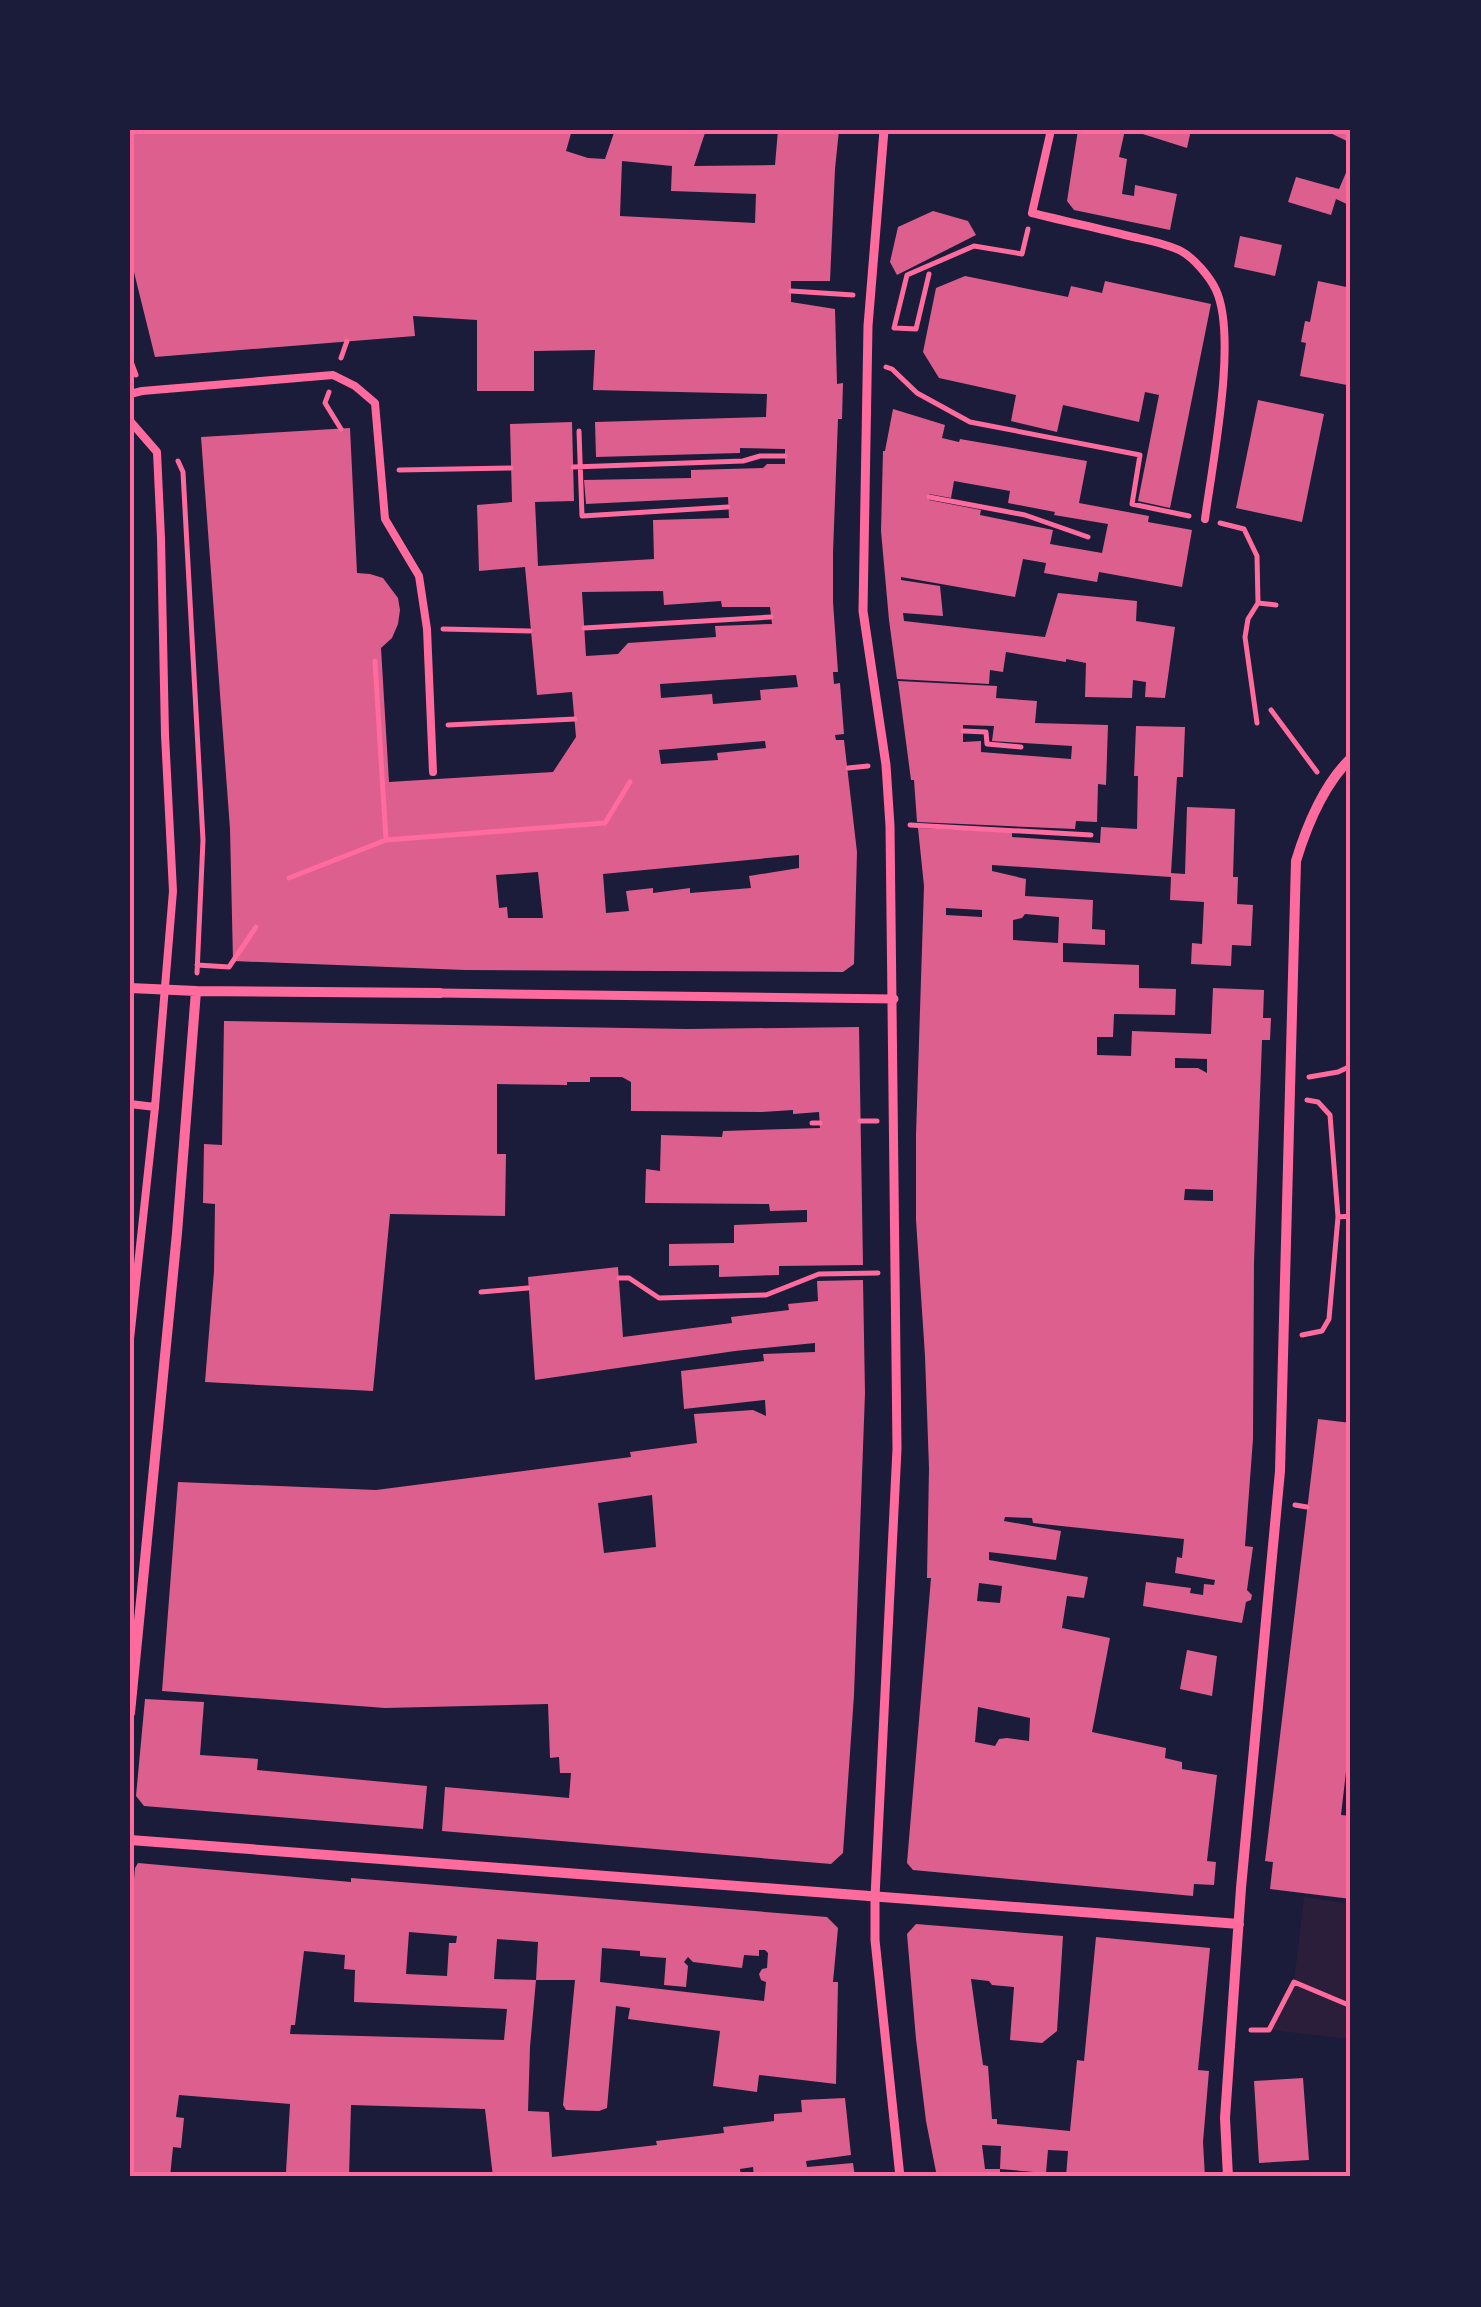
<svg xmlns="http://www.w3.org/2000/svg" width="1481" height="2307" font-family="'Open Sans',sans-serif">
<rect width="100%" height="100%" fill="#1b1b3a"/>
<!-- green -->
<path fill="#2a1e3b" d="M1304,1897L1351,1904V2039L1269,2030L1294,1982Z"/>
<!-- building -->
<path fill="#dd5f8e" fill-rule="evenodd" d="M130,130H572L566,151L588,158L605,159L615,130H706L694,166L775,165L778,130H839L835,169L830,281H791V302L835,309L837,384L843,383L842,419H838L833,553V602L838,672H833L834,684L840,683L844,734L835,735L836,740H844L857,852L854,964L843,972L465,970L233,961L230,829L201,437L350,428L357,573L370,574L383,578L398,598L400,610L398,624L392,638L381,648L389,782L553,772L576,737L572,692L537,695L525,567L479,571L477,505L512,502L510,424L572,422L574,501L535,502L538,566L654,559L653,520L729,518L728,497L586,504L584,480L691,478V470L763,468L767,464H785V449L740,448V453L596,457L595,422L766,417L767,394L593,390L595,350L534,351V391H477V320L413,316L415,336L155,357L130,256ZM622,161L672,166L671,191L756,194L755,223L620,216ZM663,591L664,605L721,601L722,607H770L772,624L715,626L716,637L628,643L618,654L586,656L582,592ZM796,675L798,687L760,690L761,700L713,704L712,694L661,698L660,684ZM765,741L766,748L717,753L718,760L661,764L659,750ZM799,855V868L749,876L751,888L690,893V888L653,893V888L626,891L629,911L606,913L603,874ZM538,872L543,918H508L507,907L499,908L496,875Z
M1078,130H1125L1119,157L1127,159L1122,194L1134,196L1135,185L1177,194L1170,230L1074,210L1067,201Z
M1130,130H1191L1187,148Z
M1324,130H1351V143Z
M1351,161V206L1336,199L1331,215L1288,202L1296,177L1339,189Z
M933,211L968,221L976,235L897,275L890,262L898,227Z
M1240,236L1282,245L1275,276L1234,267Z
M965,276L1068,297L1071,286L1102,293L1105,281L1211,304L1170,508L1138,501L1159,395L1145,392L1139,422L1063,405L1057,432L1011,421L1016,395L939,378L923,352L936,288Z
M1318,281L1351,288V365L1347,385L1300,376L1306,343L1301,342L1305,321L1310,322Z
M1258,400L1324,414L1302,522L1236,508Z
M893,409L945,425L942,438L959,442L960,439L1087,461L1079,503L1149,516L1148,522L1192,530L1182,587L1099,572L1097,582L1044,573L1046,563L1023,559L1015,597L901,577V580L940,586L943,616L903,613L904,621L1045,637L1058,593L1137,601L1136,621L1175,627L1165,698L1145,697L1146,682L1133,680L1132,698L1085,697L1086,663L1066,659V662L1006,652L1003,672L990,670L989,684L897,679L889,620L881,531L883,451H885ZM954,481L1010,491L1008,503L1055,512L1054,515L1108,524L1102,553L1050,544L1053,530L980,515L981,510L929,500V494L951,498Z
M898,681L997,686L996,698L1037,701L1035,723L1108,725L1106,785L1098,784L1097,822L1076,821L1075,829L917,822L914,780H911ZM963,725L994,726L992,741L1072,746L1071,759L981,752V741L963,742Z
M1136,726L1185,727L1183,777H1177L1171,873L1185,874L1187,807L1235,809L1233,877H1238L1237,904L1253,905L1251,946L1232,945L1231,966L1191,964L1192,943L1202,944L1204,902L1170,900L1171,877L992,865V871L1026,879L1025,896L1093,900L1092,929L1105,930V945L1063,943V962L1139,965V988L1176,989L1175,1015L1114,1014L1113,1037H1097V1055L1131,1056L1132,1031L1211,1034L1213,988L1264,990L1263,1018H1271L1270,1040H1262L1254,1262L1253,1439L1245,1546L1253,1547L1247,1590L1252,1595L1251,1600L1246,1602L1242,1623L1143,1606L1146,1582L1191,1588L1190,1593L1203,1595L1204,1584L1214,1585L1215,1580L1175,1573L1177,1557L1182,1558L1184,1539L1033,1523L1032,1518L1005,1517L1004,1521L1061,1531L1056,1560L989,1552V1560L1088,1577L1084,1598L1067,1596L1062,1628L1110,1638L1092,1732L1166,1748L1165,1758L1182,1762V1769L1217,1775L1207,1861L1216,1862L1214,1885L1194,1884L1193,1896L913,1870L907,1863L931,1578H927L929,1468L925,1356L916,1220V1135L924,886L918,828L1012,832V837L1100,843L1101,827L1137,829L1138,776H1134ZM946,908L982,910V917L946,915ZM1025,914L1059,917L1058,943L1013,940V920L1022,918ZM1175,1058L1207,1059V1073L1198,1068H1175ZM1185,1189L1213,1190V1201L1184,1200ZM979,1583L1002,1586L1000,1603L977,1601ZM978,1707L1030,1718L1029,1741L1007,1738L999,1739L995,1746L975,1742Z
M224,1021L687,1029L859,1027L863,1265L779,1266V1275L719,1277V1265L669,1266V1244L734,1243V1225L807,1222V1210L770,1211L769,1204L645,1203L646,1169L660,1171L661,1135L722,1137L723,1131L820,1128L819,1112L793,1114V1110L762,1112L631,1111V1082L622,1077H590V1082H567V1085L497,1084V1154H506L505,1216L390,1214L373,1391L205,1382L214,1271L215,1204L203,1203L204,1144L222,1145Z
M618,1267L623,1337L732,1323L731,1317L789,1310L788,1304L818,1301L817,1281L863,1280L865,1393L854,1695L843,1853L831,1864L442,1831L445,1787L569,1798L571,1773H560L559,1757L550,1758L548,1704L385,1708L162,1691L178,1482L376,1490L631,1457L630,1452L697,1443L694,1414L753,1410L766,1416L765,1400L684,1409L681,1371L764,1361L763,1354L815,1352V1343L735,1351L535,1380L528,1277ZM652,1495L656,1547L604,1553L598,1503Z
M1318,1419L1351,1423V1729L1341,1815L1351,1816V1899L1270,1889L1273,1862L1265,1861Z
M1187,1650L1217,1656L1212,1696L1180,1689Z
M145,1699L204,1702L200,1755L258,1759L257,1770L427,1786L423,1829L144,1806L136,1796Z
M138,1863L351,1882V1878L413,1883L827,1917L838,1928L833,1982H838L836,2084L759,2075L757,2092L713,2086L720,2031L628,2019L630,2008L616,2006L607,2108L599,2111L566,2110L563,2105L575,1980H536L538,1942L497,1939L494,1979L536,1980L530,2047L528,2111L549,2112L552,2157L657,2145L656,2141L724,2133L723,2127L774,2121V2114L802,2112L801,2100L845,2098L851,2155L806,2161L807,2167L853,2163L855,2177H754L753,2167L740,2169L741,2177H700V2173L678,2177H493L485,2109L351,2105L349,2177H252V2174L286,2172L290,2104L179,2095L176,2117L184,2118L181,2148L173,2147L170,2177H130V1923L135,1868ZM409,1932L457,1936L456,1943H449L447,1976L406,1974ZM602,1948L640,1951V1956L666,1958L664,1985L686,1987L688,1966L684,1962L688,1957L693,1962L742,1968L744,1955L759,1956V1950H765L768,1953L767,1968L762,1969L759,1974L761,1980L766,1982L764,2001L600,1982ZM304,1951L345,1955L344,1969L355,1970L354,2002L507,2009L504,2040L290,2034L291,2025H295Z
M916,1924L1063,1936L1057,2031L1042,2043L1010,2040L1014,1987L992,1985L989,1981L971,1979L983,2065L988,2066L992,2119H997V2124L1070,2131L1077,2060L1084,2061L1096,1937L1210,1948L1198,2070L1209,2071L1203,2142L1205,2177H1066L1068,2151L1048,2150L1046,2173L1000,2169L1001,2146L982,2145L985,2169H1000V2177H937L926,2121L916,2039L907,1934Z
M1303,2078L1309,2160L1259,2163L1254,2081Z"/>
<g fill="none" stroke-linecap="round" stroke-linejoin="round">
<!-- path -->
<path stroke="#ff6b9d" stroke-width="5" d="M791,291L853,295
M894,328L907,275L974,246L1022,254L1028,229
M896,328L916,329L929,274
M341,358L347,341
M130,359L136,375
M886,367L892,369L917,393L970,422L1140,455L1132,504L1189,516
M329,392L325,403L341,429
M579,431L582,516L728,507
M178,461L183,472L203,840L197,973
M573,467L743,461L760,456H785
M399,470L511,468
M929,497L1025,515L1088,537
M1220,523L1244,529L1257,556L1258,603
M584,628L771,617
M443,629L530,631
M375,661L386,840
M1271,710L1317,772
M1257,723L1245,637L1248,619L1258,603L1276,605
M448,725L575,719
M963,731L986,732L987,744L1021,747
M848,768L868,766
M910,825L1091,835
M289,878L386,840L605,823L630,782
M197,965L229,967L256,927
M1309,1077L1338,1072L1351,1066
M860,1121H877
M812,1123H820
M1338,1217L1351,1216
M619,1278H629L659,1298L766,1295L819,1274L878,1273
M481,1292L528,1288
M1302,1335L1322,1331L1329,1319L1338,1217L1330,1115L1318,1102L1307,1100
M1295,1505L1307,1507
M1251,2030H1269L1294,1982L1351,2006"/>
<!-- service -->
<path stroke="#ff6b9d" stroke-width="8" d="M1051,130L1032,213C1064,221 1097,228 1129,236C1146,240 1165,243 1181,251C1194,258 1210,277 1216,290C1238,338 1212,465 1205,519
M130,394L142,391L333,375L355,386L375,403L385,519L419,576L427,629L433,772
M130,421L157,452L161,538L165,735L173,891L155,1107L130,1339
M130,1104L155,1107"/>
<!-- pedestrian -->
<path stroke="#ff6b9d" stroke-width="9" d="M884,130L868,326L863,611L886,765L890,826L897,1449L875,1897V1940L900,2177
M440,993L894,999"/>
<!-- minor -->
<path stroke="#ff6b9d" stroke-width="10" d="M130,988L196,991L440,993
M130,1713L177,1233L196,991
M130,1840L1239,1924
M1228,2177L1225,2118L1241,1888L1280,1471L1296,861C1307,825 1323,785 1351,758"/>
</g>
<!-- border -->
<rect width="1481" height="2307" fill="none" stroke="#1b1b3a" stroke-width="265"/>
<rect x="132" y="132" width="1216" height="2042" fill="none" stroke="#ff6b9d" stroke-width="4"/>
</svg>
